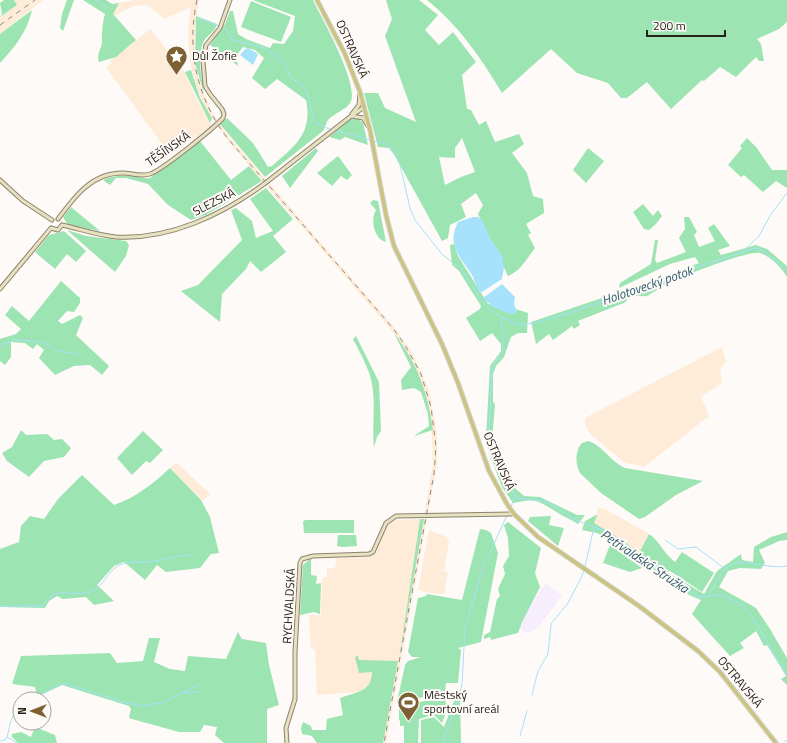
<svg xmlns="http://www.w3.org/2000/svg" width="787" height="743" font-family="'Titillium Web',sans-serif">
<rect width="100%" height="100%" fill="#fefaf7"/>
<!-- built -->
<path fill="#feebd8" d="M14,0H43L0,34V17L17,5Z
M134,0H199L195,27V63L201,87L214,115L231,139L393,326L411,351L422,373L429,390L437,433V464L386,743H383L398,661H385V690L317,695L315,649H311L309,615H321L322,578L327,577V568H335L337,558L368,557L376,553L386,528L390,522L394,520L420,519L403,635L433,464L431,418L404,346L397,337L228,141L205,108L196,87L190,61L188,31L191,7L164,19L147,5L133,6L114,16L112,14L119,3Z
M150,29L185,72L195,96L212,126L170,155L106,67L111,64L110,59L116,57Z
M722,347L726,362L720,369L722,383L701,397L709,416L644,467L624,462L591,435L585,426V418Z
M174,463L178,464L210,494L203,501L170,468Z
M598,508L605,509L649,534L639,553L624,541L594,523Z
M429,530L447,537L449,542L444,571L448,572L444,594L428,593L418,589Z"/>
<!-- education -->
<path fill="#f6edfd" d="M546,583L562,596L539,626L531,632L525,633L515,625Z"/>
<!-- green -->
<path fill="#9ce4b1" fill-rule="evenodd" d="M4,0H14L17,5L0,17L2,14L0,3Z
M67,0H74L63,31L60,28L62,14Z
M83,0H106L112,4L119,3L113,14L136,40L116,57L99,62C96,55 101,49 102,43C102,33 102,24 105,14Z
M253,0H313C322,19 361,87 350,103C346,110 334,113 328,120C326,123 325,128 323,131L265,177L220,124L227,118L253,143L268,167L272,166C295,146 313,133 306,100L277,79L265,89L252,78L264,58L255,50L243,47L236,56L238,66L210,45L225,24L230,11H233L238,34L246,39L270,48L273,43L284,44L293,31L295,16Z
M386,0H419L438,15L425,30L439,45L453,32L476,62L462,75L467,109L471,110L479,125L486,121L495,142L519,134L524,144L512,153L527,173L533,196L543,199L544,213L526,224L531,233L528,235L535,248C527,258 521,271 508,276L478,214L483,205L476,193L461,204L466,217L450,225L448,238L442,241L395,156L389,148L378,147L364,93H378L385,108L416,122L385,36L392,19ZM462,138L475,172L461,177L445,185L439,157L455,158V148Z
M427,0H787V22L779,29L757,39L761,44L764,61H759L756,57L736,77L720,67L704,81L702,80L671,109L647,82L627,98H621L608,83L577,73L551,49L502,93C481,58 459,26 427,0Z
M251,1L291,17L281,42L241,27Z
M32,10C27,32 15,47 0,63V34Z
M196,16L217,24C215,32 208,34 204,41C196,56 202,78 204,94L195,63Z
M191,70L200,98L212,118L210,123L185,72Z
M351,119H358L363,123L368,145L345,137L340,140L329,137Z
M747,138L756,147L772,170H787V188L776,181L763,192L744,175L741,177L728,165L742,148L740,146Z
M200,141L231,180L249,166L262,181L206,215L191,220L168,205L148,184L126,178H116L110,185L103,180C111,177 118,175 126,176C135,176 141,179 150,178Z
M316,148L318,151L290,188L282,176Z
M588,148L604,161L586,183L573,170Z
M338,156L352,175L347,180L341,176L332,186L317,173Z
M266,188L293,219L273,236L286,252L261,272L250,261L246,269L222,294L220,322L181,291L198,285L242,240L231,210L236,208L252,221L256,238L273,231L250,199Z
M373,200L378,201L386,242C374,239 370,220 376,210L370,203Z
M643,204L653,216L658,210L662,216L656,224L649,230L644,229L633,212Z
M71,207L100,231L68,225L63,217Z
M684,217H689L697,232L694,235L699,247L715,241L708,228L714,224L730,246L718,250L721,255L756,245L767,249L787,266V277C782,268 770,256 760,253C748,250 677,278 664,285C659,288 654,292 649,295C643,298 634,295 628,295L626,302L578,321L580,325L574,329L572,326L553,340L549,334L536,344L531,322L661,278L699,263L695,257L670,264L619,288L620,283L651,264L655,240H658L655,260L657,263L686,252L679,238L685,229Z
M67,230L86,236L126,241L129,245L126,256L115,272Z
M64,231L86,251L76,262L67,254L55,269L35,252L49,235Z
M454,244L458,256L488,304L517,311L516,309L528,313L527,333H518L511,337L504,357L496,366L493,374V402L495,404L492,439L502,472L509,483L524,496L540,497L577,515H585L578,524C570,519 562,516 555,511C537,500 535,498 513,503L502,487L489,452L486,437L490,366L501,351V344L492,333L480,341L466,318L480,309L481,306L459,271L452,265L450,245Z
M61,281L80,298V303L74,312L67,311L58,321L62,324L80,315L83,318L76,335L109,366L102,375L90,365L74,366L55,375L39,358L44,350L37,344L33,349L25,343L11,342V357L5,365L0,361V339L16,334L21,329L5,315L12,306L29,321Z
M394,333C417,362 428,393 433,430L414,436L429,426L428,414L421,392L414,388L402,390L401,380L411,367Z
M356,336L379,382L381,431L377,437L374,447C372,428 375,410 373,391C372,373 361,355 353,339Z
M21,430L26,435L47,434L54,440L62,439L71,448L64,457L44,461L29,477L7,461L2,453L12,447Z
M143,431L163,450L150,463L146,461L132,475L117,458Z
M588,441C602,445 611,462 625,468L703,481L676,495L645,517L639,519L601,493L580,473C575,464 575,450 582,443Z
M170,468L201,500L210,517L219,553L211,554L200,568L166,572L157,565L145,580L124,562L114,566L97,585L114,601L94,605L86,597L63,599L57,596L49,601L45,608L0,607V549L19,542L21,526L30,516L44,519L58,499L82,475L114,505C135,498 154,483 170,468Z
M596,515L597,516L594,523L624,541L639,553L649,534C659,540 663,553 675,562L682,552L714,573L702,592L670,571L667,572L704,594L717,571L741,554L742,560L753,562L754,547L771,537L787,532V540L779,541L759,550L765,563L761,569L740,568L728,571L719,587L756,608L770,629L787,658V685L781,679L786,676L767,645L764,646L756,631L740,643L744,648L730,656L692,614L701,600L689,595L610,540L597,533L582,530L585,521Z
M551,516L549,525L564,528L558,546L528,521L530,517Z
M420,519H424L399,660Z
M305,520H354V533H304L303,522Z
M508,522L541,548L535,573L540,587L522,622L518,633L491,640L490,637L484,639V635L490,632L497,599L500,596L498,589L505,574L503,566L509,556L508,538L504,525Z
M480,529L486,530L491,533L498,553L481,642L458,648L461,650L458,683H446L445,693L397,702L405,665L408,661L421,657H412L408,652L418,598L426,596L427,594L462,600Z
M338,535H356L357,546L343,547L337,546Z
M610,545L642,568L630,572L603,563Z
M311,558V575L317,576L316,584L321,583L320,614L314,612L300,615L303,565Z
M238,632L242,639L266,643L269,665L279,705L267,709V743H224L215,735L217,727L204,725L200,732H179L132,719L129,718L131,709L129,706L62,685L37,697L35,687L12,684L21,656L110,653L117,663L143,661L149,638H160L154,662L170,669L185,671L188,656L226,659Z
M358,656L359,660L398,661L383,743H317L312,736L302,734L301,728L303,722L311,726L312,730H326L327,719L343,715L340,698C356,692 372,692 372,672L359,673L355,657Z
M458,691L460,693L461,743H421V720L434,717L444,727Z
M445,698L447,710L442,723L434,715L419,719L418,743H404V726H400V721L399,720V705Z
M35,727L55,735L57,743H18L12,737V734L21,732L31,737Z"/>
<!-- water -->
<path fill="#a6e2fb" d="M248,48L258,54L253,65L240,55L245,49Z
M473,217H478L482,220L490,238L502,256L504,267L502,279L482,292H479C477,287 475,281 472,275C460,256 446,246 458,222Z
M502,284L515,297L514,304L517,311L513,315L493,307L483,298Z"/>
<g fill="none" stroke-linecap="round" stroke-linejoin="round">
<!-- stream -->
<path stroke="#a6e2fb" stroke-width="1" d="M95,0L107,7
M201,19L225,28L233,40L264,48L284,62L291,78L304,86L307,92L315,123L332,130
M335,130L370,140
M373,141L387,144L392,149L400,165L410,208L415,220L442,254L463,271L485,306L501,317L504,348L492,368L489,435L495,459L507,485L517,498L545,501L578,521L602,530L698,597L719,595L727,597L740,604L748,611L756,623L787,676
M743,251L759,236L771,214L787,193
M502,317L520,325L539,322L573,312L700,266L755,248L760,249L787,270
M0,345L16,340L33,341L44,343L58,351L78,354
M511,507L515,495
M665,540L678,549L696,547L725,569
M585,567L594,527
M708,597C714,587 720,573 729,566C741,557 771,570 787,566
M0,606H43C54,583 74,599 92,591C103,586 107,574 116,567C126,560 143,563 155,561C167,559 177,555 191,555
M182,693L199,684
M532,695L538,671L548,654L551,624L568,603L582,576L584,570
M34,699L59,684H66L127,703L143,706L166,702L181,693L201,692
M520,736L527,711
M7,737C10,727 11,712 20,707
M0,741L5,740L7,737L17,743
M784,742L787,740
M442,743L451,720L462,685L465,628L483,568L507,515"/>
<defs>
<path id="secondary" d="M352,114L359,105L360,94
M352,116L363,118L368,126
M0,180L23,201L52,220
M268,181L350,117L364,107
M58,219C75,196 92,173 122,173C131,173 141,177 150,174C162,170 213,129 223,118L224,114L222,109L210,94L205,86L203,61L206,45L220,28L230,0
M62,225C80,229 97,235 116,237C169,240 222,215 264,184
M51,228L58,230L62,225
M0,289L51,228
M287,743L286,728L295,699V652L300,563L302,559L313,556L369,554L373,552L386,523L396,516L514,514"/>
<path id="primary" d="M317,0L345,54L360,92L370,130L386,215L394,246L442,344L458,383L489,471L507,504L514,514L538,537L639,606L698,651L720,672L776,743"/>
</defs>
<!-- secondary casing -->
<use href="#secondary" stroke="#908070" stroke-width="5"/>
<!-- primary casing -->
<use href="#primary" stroke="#d8d7d6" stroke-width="5.5"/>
<!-- secondary -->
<use href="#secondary" stroke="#e5e2bf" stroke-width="3"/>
<!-- primary -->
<use href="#primary" stroke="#cbc480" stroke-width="3.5"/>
<!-- rail -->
<path stroke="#8e8984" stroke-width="1" stroke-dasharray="5 5" stroke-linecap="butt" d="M197,0C186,50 197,100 229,140L392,327L405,345L421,374L431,407L436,447L434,474L384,743
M0,25L35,0"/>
<defs>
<path id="secondary-bridge" d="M264,184L268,181"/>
</defs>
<!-- secondary-bridge casing -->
<use href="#secondary-bridge" stroke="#908070" stroke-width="5" stroke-linecap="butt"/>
<!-- secondary-bridge -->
<use href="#secondary-bridge" stroke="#e5e2bf" stroke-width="3"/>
</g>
<!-- icons -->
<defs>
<symbol id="sight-pin" viewBox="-11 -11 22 30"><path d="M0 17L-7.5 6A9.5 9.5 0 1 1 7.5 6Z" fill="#7d6134" stroke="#fefaf7"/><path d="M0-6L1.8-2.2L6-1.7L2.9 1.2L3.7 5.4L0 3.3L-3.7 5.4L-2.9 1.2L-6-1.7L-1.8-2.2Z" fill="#fff"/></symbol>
<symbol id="stadium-pin" viewBox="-11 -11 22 30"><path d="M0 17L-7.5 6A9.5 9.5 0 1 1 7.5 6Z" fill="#7d6134" stroke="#fefaf7"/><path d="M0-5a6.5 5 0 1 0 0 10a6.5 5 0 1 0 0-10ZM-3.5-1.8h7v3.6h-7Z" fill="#fff"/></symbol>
</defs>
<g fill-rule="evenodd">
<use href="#sight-pin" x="164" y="44" width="25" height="34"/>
<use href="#stadium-pin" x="396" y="690" width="25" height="34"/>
</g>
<g text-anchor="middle" stroke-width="4" stroke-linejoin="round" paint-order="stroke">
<!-- street labels -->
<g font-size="12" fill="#27211b" stroke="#fefaf7">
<text transform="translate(352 49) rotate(66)" y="4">OSTRAVSKÁ</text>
<text transform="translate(168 149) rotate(-35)" y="4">TĚŠÍNSKÁ</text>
<text transform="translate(214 202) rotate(-27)" y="4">SLEZSKÁ</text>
<text transform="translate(499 461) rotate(67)" y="4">OSTRAVSKÁ</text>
<text transform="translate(289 606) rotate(-87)" y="4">RYCHVALDSKÁ</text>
<text transform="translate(740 682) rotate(50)" y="4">OSTRAVSKÁ</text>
</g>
<!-- poi labels -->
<g font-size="12" fill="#27211b" stroke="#fefaf7" text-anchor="start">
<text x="192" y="60">Důl Žofie</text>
<text x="424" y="699">Městský<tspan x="424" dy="14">sportovní areál</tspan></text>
</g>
<!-- water labels -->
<g font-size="13" font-style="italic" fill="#2b5a6c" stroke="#fefaf7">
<text transform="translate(647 285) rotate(-19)" y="5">Holotovecký potok</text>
<text transform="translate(645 561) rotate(34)" y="5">Petřvaldská Stružka</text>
</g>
</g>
<!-- north arrow -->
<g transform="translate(32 711) rotate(270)"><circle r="19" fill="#fefaf7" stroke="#a8a39f"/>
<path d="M0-3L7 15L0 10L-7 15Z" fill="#7d6134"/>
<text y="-6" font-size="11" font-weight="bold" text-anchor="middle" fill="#27211b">N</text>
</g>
<!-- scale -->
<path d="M647 30v6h78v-6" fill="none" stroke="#27211b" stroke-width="2"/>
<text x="653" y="30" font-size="12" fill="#27211b" stroke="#fefaf7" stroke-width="3" paint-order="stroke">200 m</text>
</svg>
